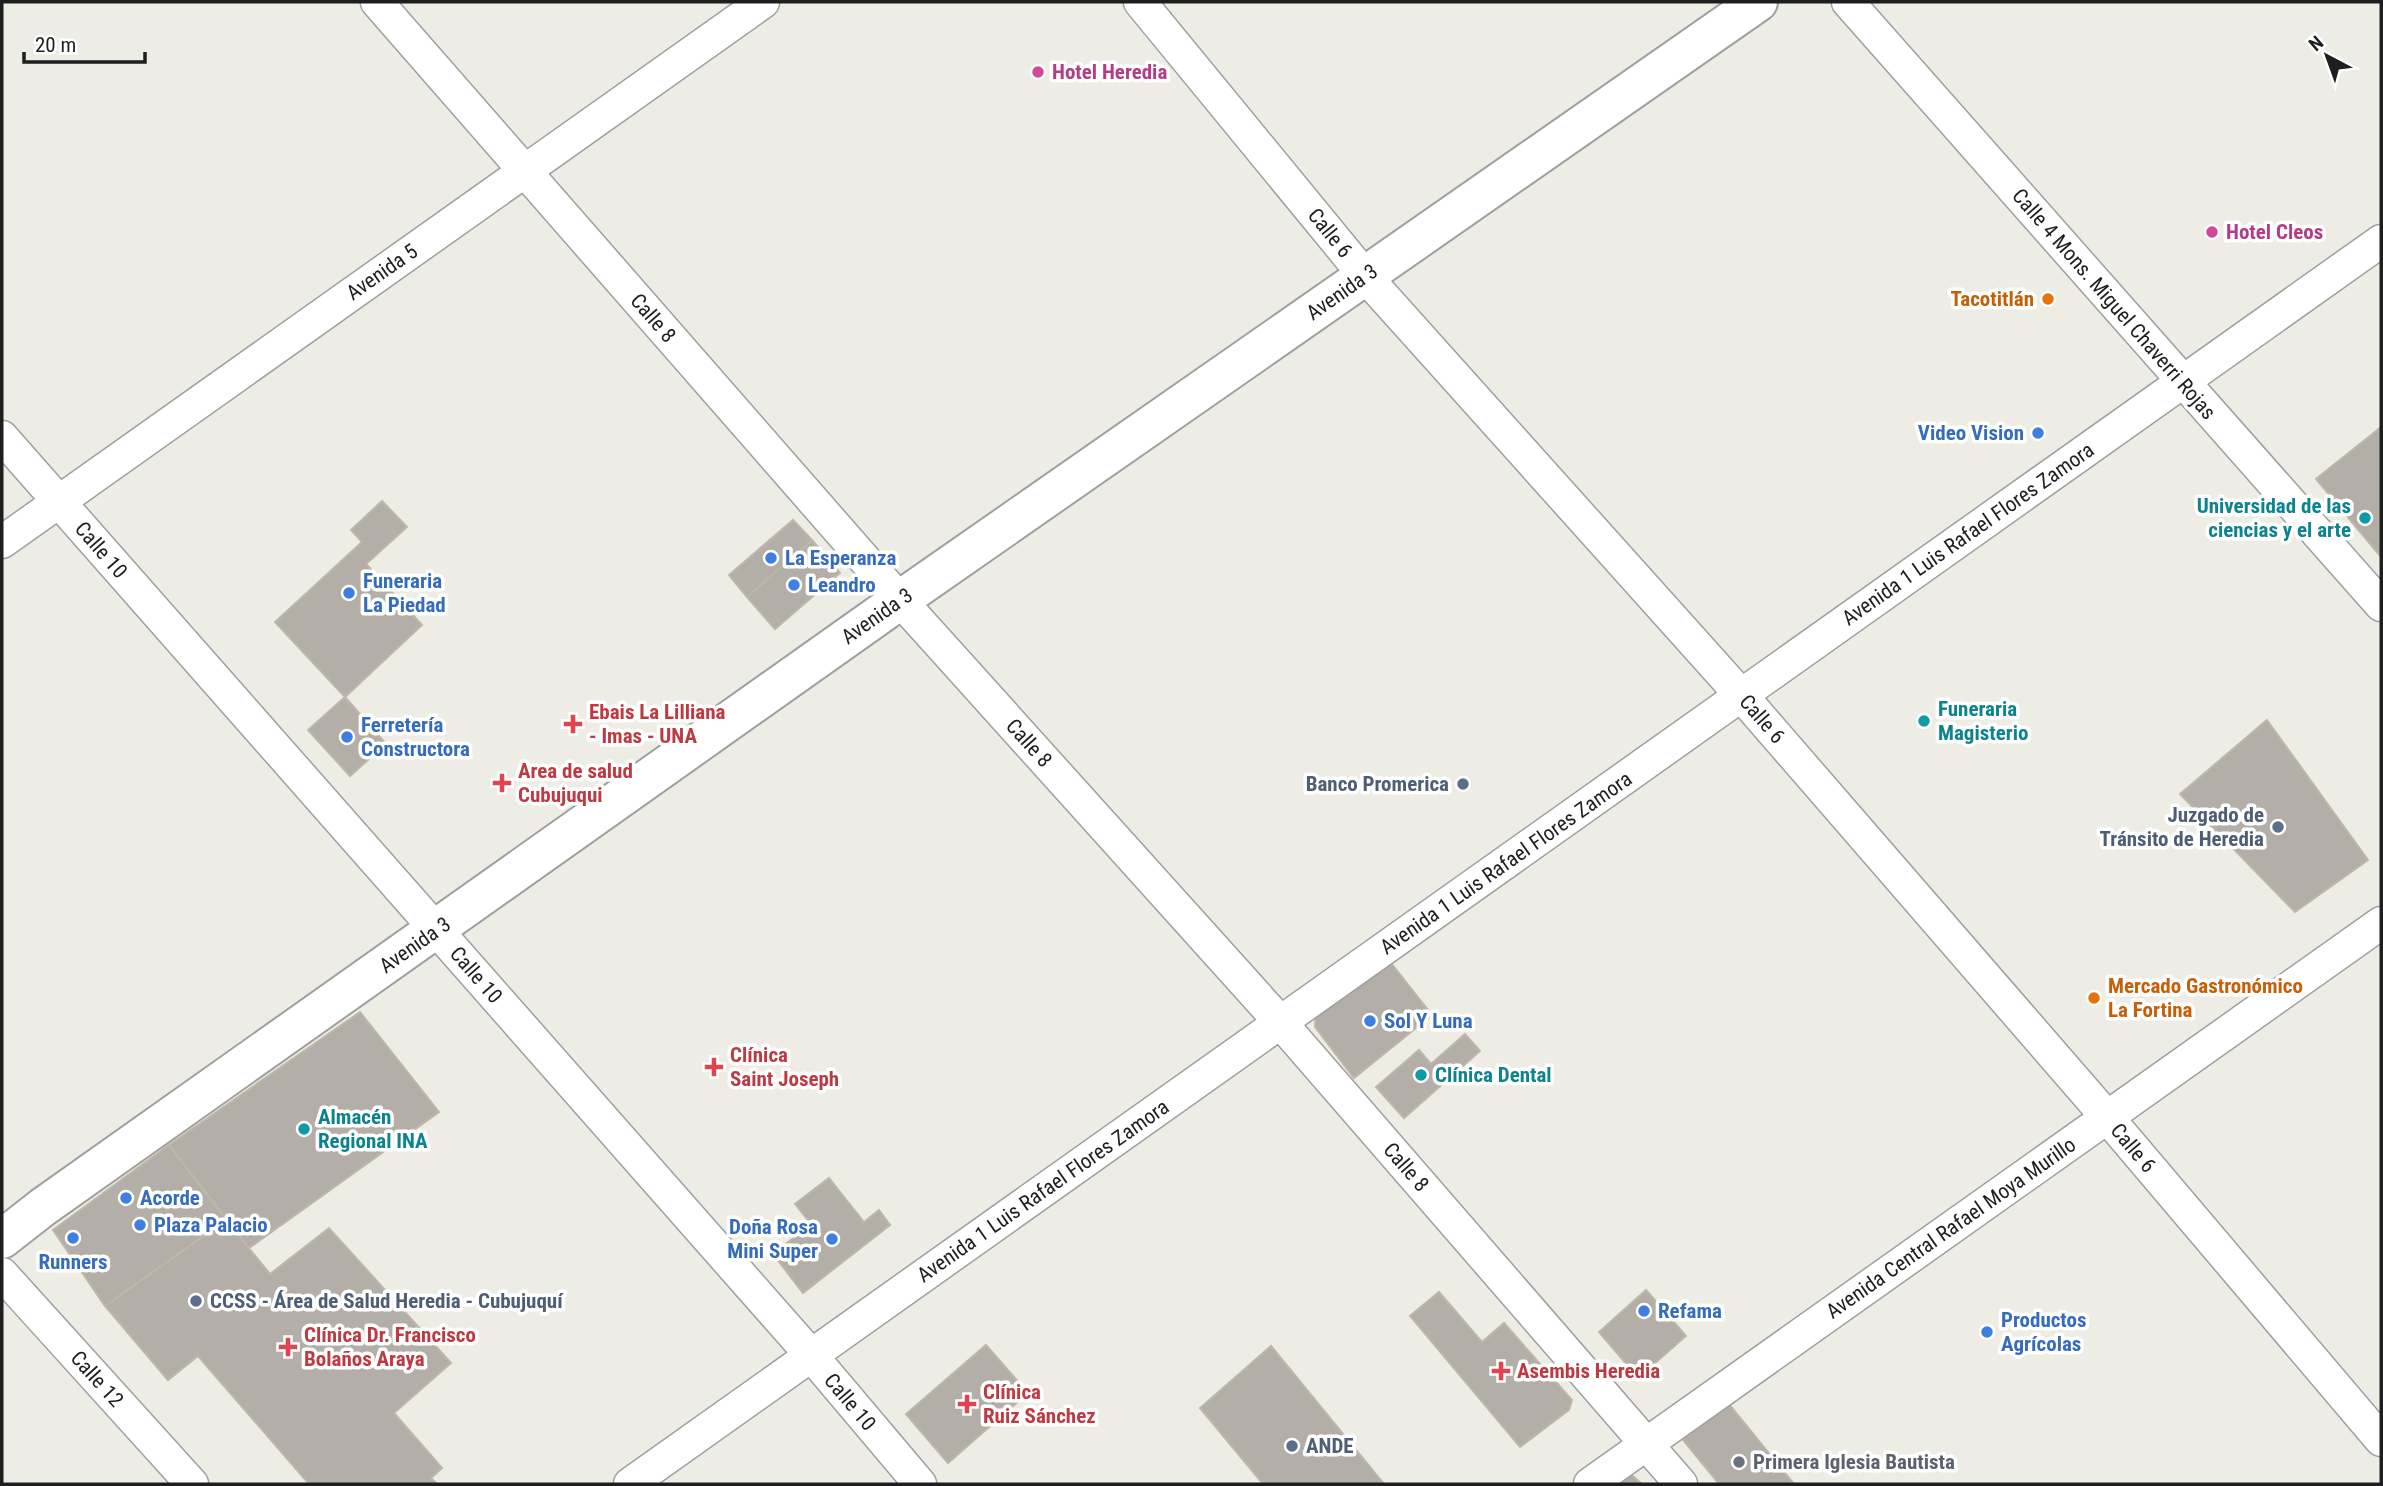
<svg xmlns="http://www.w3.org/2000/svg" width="2383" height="1486" font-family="'Roboto Condensed',sans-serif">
<rect width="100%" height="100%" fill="#eeede5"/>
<!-- building -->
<path fill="#b3afa8" stroke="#beb7a9" stroke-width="2" d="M2381,427V557L2316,479Z
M382,501L407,527L366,564L422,625L345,697L275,622L362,542L351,530Z
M793,520L812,540L747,597L729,575Z
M812,540L840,573L775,629L747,597Z
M345,697L386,744L350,776L308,730Z
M2267,720L2368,860L2295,912L2180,794Z
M1384,954L1432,1015L1354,1078L1315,1027L1316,1009Z
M360,1012L439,1112L249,1248L169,1145Z
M1465,1034L1480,1051L1404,1118L1376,1087L1419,1050L1431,1064Z
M169,1145L226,1220L105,1306L53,1230Z
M829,1178L864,1222L879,1210L890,1225L803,1293L773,1254L811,1224L795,1204Z
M226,1220L270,1274L329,1228L451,1363L394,1413L442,1468L431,1478L437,1484H309L198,1356L168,1380L105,1306Z
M1646,1290L1686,1336L1646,1371L1629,1367L1599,1332Z
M1439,1292L1482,1342L1504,1323L1572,1400L1569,1410L1520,1447L1410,1316Z
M986,1345L1028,1393L948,1463L906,1414Z
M1271,1346L1384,1484H1263L1200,1408Z
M1728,1403L1794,1484H1719L1683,1440Z
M1627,1471L1642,1484H1610Z"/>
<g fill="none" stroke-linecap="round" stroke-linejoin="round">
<defs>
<path id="minor" d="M377,2L900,600L1281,1023L1681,1484
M1140,2L1365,276L1741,695L2107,1117L2381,1440
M1848,2L2381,605
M2,437L811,1355L920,1484
M2,542L763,2
M2,1274L192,1484
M630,1484L2381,241
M1590,1484L2381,923"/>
<path id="tertiary" d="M2,1239L43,1207L900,600L1758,2"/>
</defs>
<!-- minor casing -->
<use href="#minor" stroke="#9f9f9f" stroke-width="35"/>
<!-- tertiary casing -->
<use href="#tertiary" stroke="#9f9f9f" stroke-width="42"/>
<!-- minor -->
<use href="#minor" stroke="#fff" stroke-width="32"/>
<!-- tertiary -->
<use href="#tertiary" stroke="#fff" stroke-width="38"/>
</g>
<!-- markers -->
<g fill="#d1479c" stroke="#fff" stroke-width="2.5">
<circle cx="1038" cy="72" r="7"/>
<circle cx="2212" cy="232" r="7"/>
</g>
<g fill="#e8710a" stroke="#fff" stroke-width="2.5">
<circle cx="2048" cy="299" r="7"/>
<circle cx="2094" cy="998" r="7"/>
</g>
<g fill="#3f7fe0" stroke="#fff" stroke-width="2.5">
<circle cx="2038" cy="433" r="7"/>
<circle cx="771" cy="558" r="7"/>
<circle cx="794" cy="585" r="7"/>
<circle cx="349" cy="593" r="7"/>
<circle cx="347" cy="737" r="7"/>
<circle cx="1370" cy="1021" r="7"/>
<circle cx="126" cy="1198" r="7"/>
<circle cx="140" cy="1225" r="7"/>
<circle cx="73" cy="1238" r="7"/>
<circle cx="832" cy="1239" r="7"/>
<circle cx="1644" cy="1311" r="7"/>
<circle cx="1987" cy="1332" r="7"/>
</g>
<g fill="#0f9aa8" stroke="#fff" stroke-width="2.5">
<circle cx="2365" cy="518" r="7"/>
<circle cx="1924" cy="721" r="7"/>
<circle cx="1421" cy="1075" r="7"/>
<circle cx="304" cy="1129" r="7"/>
</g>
<g fill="#e0444e" stroke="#fff" stroke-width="2.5">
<path d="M569.5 713.5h7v7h7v7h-7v7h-7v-7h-7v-7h7z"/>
<path d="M498.5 772.5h7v7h7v7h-7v7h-7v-7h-7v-7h7z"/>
<path d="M710.5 1056.5h7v7h7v7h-7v7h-7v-7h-7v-7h7z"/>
<path d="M284.5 1336.5h7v7h7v7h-7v7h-7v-7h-7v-7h7z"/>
<path d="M1497.5 1360.5h7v7h7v7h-7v7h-7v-7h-7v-7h7z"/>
<path d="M963.5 1393.5h7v7h7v7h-7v7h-7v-7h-7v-7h7z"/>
</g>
<g fill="#5c6f8a" stroke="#fff" stroke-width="2.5">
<circle cx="1463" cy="784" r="7"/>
<circle cx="2278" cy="827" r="7"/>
<circle cx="196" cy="1301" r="7"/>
<circle cx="1292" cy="1446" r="7"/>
</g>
<circle fill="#6b7280" stroke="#fff" stroke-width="2.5" cx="1739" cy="1462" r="7"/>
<g text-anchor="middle" stroke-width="7" stroke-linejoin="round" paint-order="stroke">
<!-- hotel labels -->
<g font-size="21" font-weight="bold" fill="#b23c85" stroke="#fff" text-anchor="start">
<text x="1052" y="79">Hotel Heredia</text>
<text x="2226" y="239">Hotel Cleos</text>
</g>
<!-- street labels -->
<g font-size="21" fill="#1e1e1e" stroke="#fff">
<text transform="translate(1330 233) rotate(51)" y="7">Calle 6</text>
<text transform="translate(382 272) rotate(-35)" y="7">Avenida 5</text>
<text transform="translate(1342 292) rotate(-35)" y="7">Avenida 3</text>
<text transform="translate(2114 304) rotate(49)" y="7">Calle 4 Mons. Miguel Chaverri Rojas</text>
<text transform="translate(653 318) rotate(49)" y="7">Calle 8</text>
<text transform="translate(1968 534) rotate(-35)" y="7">Avenida 1 Luis Rafael Flores Zamora</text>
<text transform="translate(101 550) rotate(49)" y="7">Calle 10</text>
<text transform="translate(877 616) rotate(-35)" y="7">Avenida 3</text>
<text transform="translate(1762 719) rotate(49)" y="7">Calle 6</text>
<text transform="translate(1029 743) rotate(48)" y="7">Calle 8</text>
<text transform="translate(1506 863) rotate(-35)" y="7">Avenida 1 Luis Rafael Flores Zamora</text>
<text transform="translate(415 945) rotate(-35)" y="7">Avenida 3</text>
<text transform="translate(476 975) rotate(49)" y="7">Calle 10</text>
<text transform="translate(2133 1148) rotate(50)" y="7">Calle 6</text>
<text transform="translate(1406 1167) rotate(49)" y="7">Calle 8</text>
<text transform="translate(1043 1191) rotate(-35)" y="7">Avenida 1 Luis Rafael Flores Zamora</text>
<text transform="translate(1951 1228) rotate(-35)" y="7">Avenida Central Rafael Moya Murillo</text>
<text transform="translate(97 1379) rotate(48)" y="7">Calle 12</text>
<text transform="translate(850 1402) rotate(50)" y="7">Calle 10</text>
</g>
<!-- food labels -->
<g font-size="21" font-weight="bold" fill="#c56008" stroke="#fff" text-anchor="end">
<text x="2034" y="306">Tacotitlán</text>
<text x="2108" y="993" text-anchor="start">Mercado Gastronómico<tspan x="2108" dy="24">La Fortina</tspan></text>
</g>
<!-- shop labels -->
<g font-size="21" font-weight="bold" fill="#366cbe" stroke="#fff" text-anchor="start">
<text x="2024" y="440" text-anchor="end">Video Vision</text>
<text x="785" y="565">La Esperanza</text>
<text x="363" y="588">Funeraria<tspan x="363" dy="24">La Piedad</tspan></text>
<text x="808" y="592">Leandro</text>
<text x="361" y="732">Ferretería<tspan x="361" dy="24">Constructora</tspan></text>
<text x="1384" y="1028">Sol Y Luna</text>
<text x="140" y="1205">Acorde</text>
<text x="154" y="1232">Plaza Palacio</text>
<text x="818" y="1234" text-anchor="end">Doña Rosa<tspan x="818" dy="24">Mini Super</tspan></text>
<text x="73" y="1269" text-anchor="middle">Runners</text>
<text x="1658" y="1318">Refama</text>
<text x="2001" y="1327">Productos<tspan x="2001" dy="24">Agrícolas</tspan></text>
</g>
<!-- culture labels -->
<g font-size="21" font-weight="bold" fill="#0d838f" stroke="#fff" text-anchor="start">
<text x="2351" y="513" text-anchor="end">Universidad de las<tspan x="2351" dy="24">ciencias y el arte</tspan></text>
<text x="1938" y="716">Funeraria<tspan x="1938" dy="24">Magisterio</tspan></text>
<text x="1435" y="1082">Clínica Dental</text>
<text x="318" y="1124">Almacén<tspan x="318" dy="24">Regional INA</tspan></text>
</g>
<!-- health labels -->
<g font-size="21" font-weight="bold" fill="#be3a42" stroke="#fff" text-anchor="start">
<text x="589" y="719">Ebais La Lilliana<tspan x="589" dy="24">- Imas - UNA</tspan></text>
<text x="518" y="778">Area de salud<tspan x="518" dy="24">Cubujuqui</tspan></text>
<text x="730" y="1062">Clínica<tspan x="730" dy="24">Saint Joseph</tspan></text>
<text x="304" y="1342">Clínica Dr. Francisco<tspan x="304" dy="24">Bolaños Araya</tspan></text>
<text x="1517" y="1378">Asembis Heredia</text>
<text x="983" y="1399">Clínica<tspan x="983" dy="24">Ruiz Sánchez</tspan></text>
</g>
<!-- service labels -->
<g font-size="21" font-weight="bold" fill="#4e5e75" stroke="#fff" text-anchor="end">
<text x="1449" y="791">Banco Promerica</text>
<text x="2264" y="822">Juzgado de<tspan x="2264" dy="24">Tránsito de Heredia</tspan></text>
<text x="210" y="1308" text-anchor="start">CCSS - Área de Salud Heredia - Cubujuquí</text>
<text x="1306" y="1453" text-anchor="start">ANDE</text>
</g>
<!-- worship labels -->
<g font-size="21" font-weight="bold" fill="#5b616d" stroke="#fff" text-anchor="start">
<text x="1753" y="1469">Primera Iglesia Bautista</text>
</g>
</g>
<!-- border -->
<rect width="2383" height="1486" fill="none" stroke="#1e1e1e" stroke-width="7"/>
<!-- north arrow -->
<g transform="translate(2327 56) rotate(319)" stroke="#ffffff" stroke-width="5" paint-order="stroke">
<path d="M0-5L12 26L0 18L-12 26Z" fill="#1e1e1e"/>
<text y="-10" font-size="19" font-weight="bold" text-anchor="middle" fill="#1e1e1e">N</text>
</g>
<!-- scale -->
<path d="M24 52v10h121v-10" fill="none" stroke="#1e1e1e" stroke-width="3.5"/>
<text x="35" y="52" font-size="21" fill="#1e1e1e" stroke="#ffffff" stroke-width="5" paint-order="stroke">20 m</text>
</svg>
